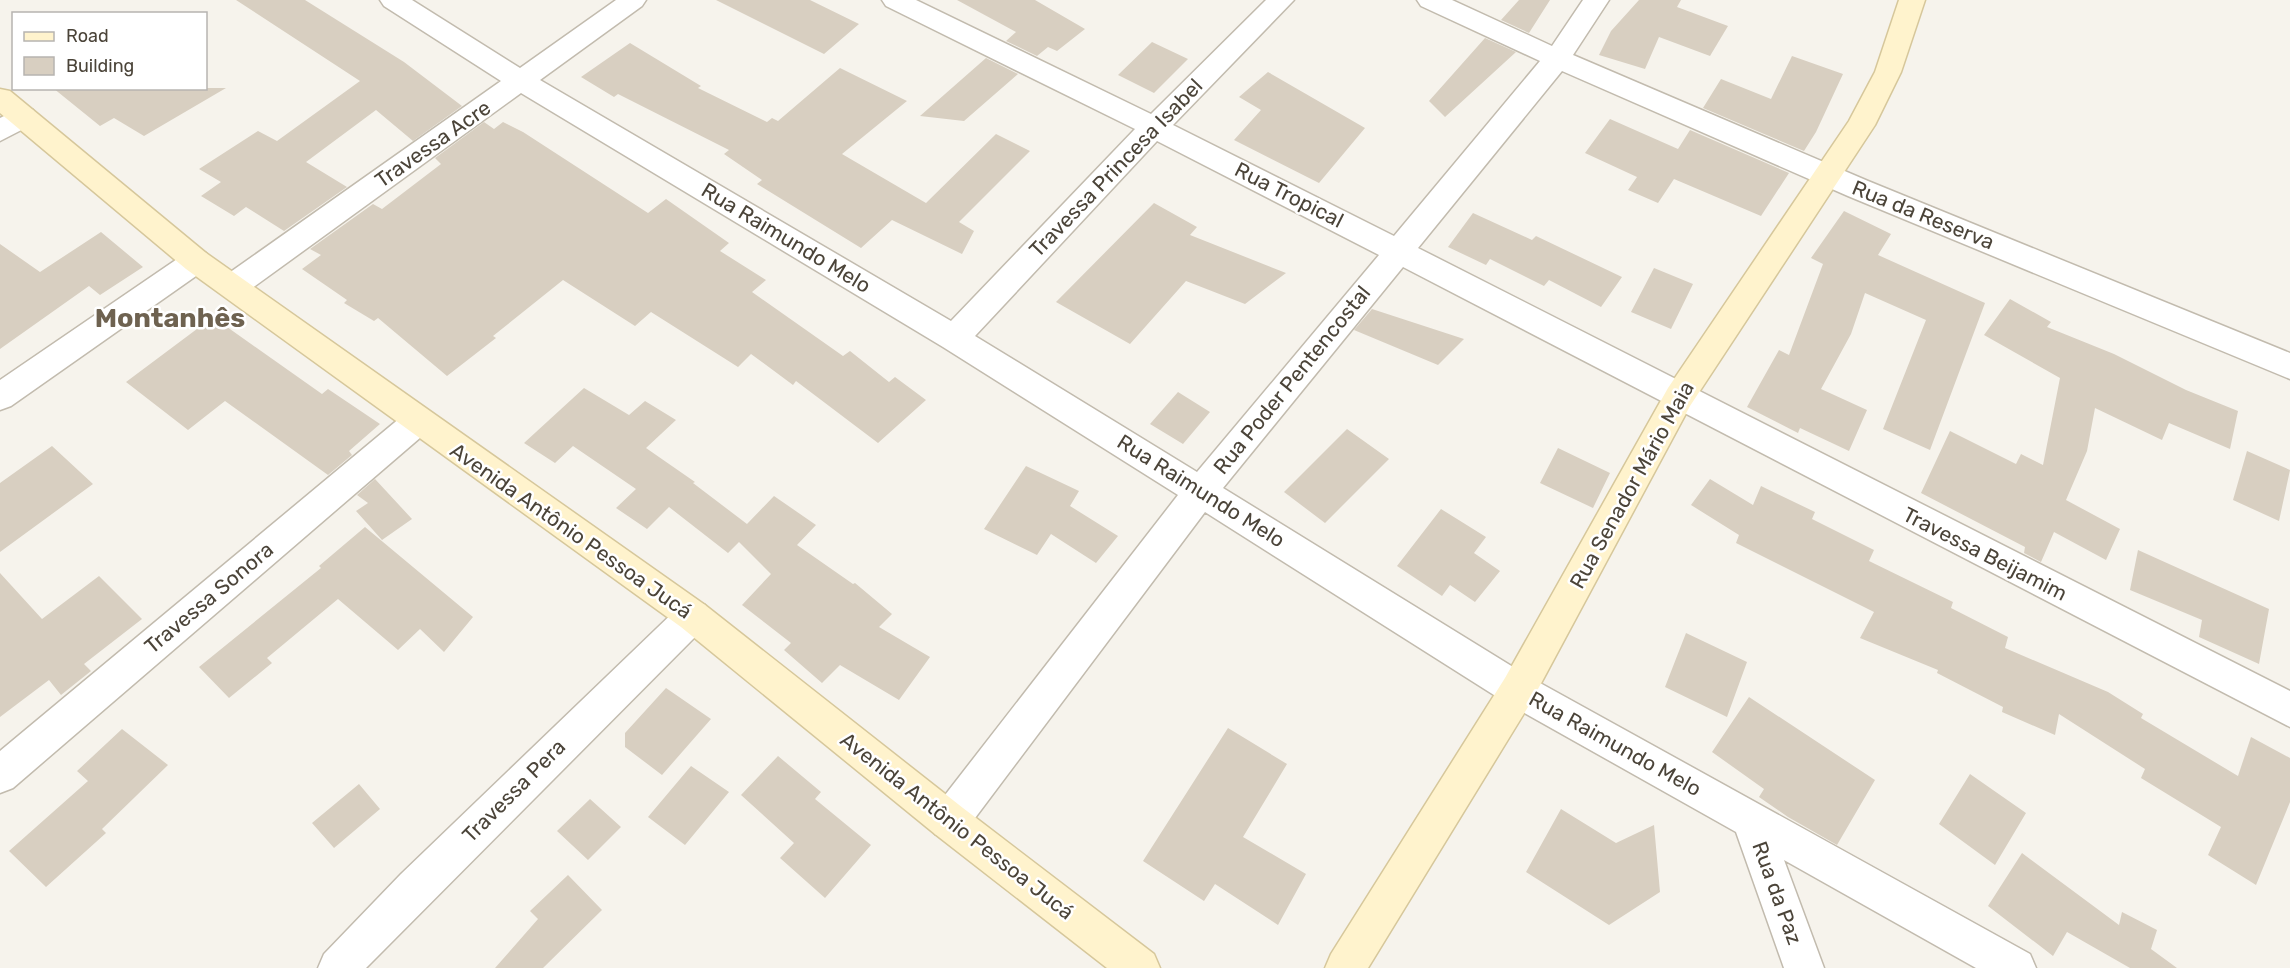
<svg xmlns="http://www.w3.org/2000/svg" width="2290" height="968" font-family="Rubik,sans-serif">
<rect width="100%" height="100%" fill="#f6f3ec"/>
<!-- building -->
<path fill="#d8cfc1" d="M236,0H305L404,62L462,106L413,141L376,110L306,162L347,187L284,231L246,207L234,216L201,196L221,182L199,169L258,131L277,141L360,81Z
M716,0H810L859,24L824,54Z
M957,0H1035L1085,29L1057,51L1048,47L1037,56L1006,41L1016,32Z
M1519,0H1550L1529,33L1501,20Z
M1639,0H1681L1677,7L1728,26L1710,56L1659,37L1645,69L1599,55L1611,31Z
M1485,38L1516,52L1445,117L1429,101Z
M1152,42L1188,59L1154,93L1118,75Z
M630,43L701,86L698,88L767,122L772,118L778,121L840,68L907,101L842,154L926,203L996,134L1030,151L959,222L974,231L962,254L892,220L861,248L757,184L762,180L724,154L729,150L618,94L614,97L581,77Z
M1792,56L1843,74L1816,132L1804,151L1703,108L1721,79L1771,99Z
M986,58L1018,74L964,121L920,116Z
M1268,72L1365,128L1319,183L1234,140L1261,110L1239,97Z
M53,88H226L144,136L114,118L100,126Z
M1610,119L1678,149L1690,130L1789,173L1761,216L1674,179L1658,203L1628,190L1637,177L1585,153Z
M484,122L494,129L503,122L523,132L648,213L666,199L729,243L720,251L766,280L752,292L843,356L850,351L889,382L895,377L926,400L878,443L796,381L793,385L751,354L738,367L651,312L635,326L563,280L493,336L496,338L447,376L378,318L374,321L344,303L347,300L302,269L321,255L310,249L373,204L382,209L441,164L435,158Z
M1154,203L1197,227L1190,235L1286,273L1245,304L1186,281L1130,344L1056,302Z
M1844,211L1891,234L1878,255L1985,303L1930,450L1883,429L1926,320L1865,293L1851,334L1821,389L1867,410L1849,451L1800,428L1798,433L1747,407L1779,350L1789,355L1823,264L1811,258Z
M1473,213L1532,240L1536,236L1622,277L1601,307L1549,280L1544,286L1490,259L1486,265L1448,247Z
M101,232L143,267L100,295L89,286L0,349V244L40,272Z
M1654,268L1693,284L1671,329L1631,312Z
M2010,299L2051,322L2047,327L2114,354L2186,390L2238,411L2230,449L2169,423L2162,440L2095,408L2087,451L2066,500L2120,529L2106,560L2054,532L2041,562L2024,553L2025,547L1921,493L1950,431L2016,464L2021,454L2043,465L2060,378L1984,335Z
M1372,309L1464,339L1438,365L1354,330Z
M213,317L322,394L328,389L380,424L349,451L352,455L328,475L225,401L188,430L126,382Z
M584,388L629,415L645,401L676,420L646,448L695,482L693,483L747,524L774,496L816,525L797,545L853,584L855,583L892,614L879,627L930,657L899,700L840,665L822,683L784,650L791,643L742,605L771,574L739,542L728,553L669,507L647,529L616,508L636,489L573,446L555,463L524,443Z
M1178,392L1210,412L1183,444L1150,424Z
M1347,429L1389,459L1325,523L1284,492Z
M52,446L93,484L0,552V483Z
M1558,448L1610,473L1593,508L1540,483Z
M2247,451L2290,470L2279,521L2233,500Z
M1026,466L1079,491L1070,506L1118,536L1096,563L1051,534L1037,555L984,529Z
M375,479L412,519L382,540L356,511L368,503L357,495Z
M1710,479L1753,505L1761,486L1815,512L1812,519L1874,550L1869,561L1953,602L1951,608L2008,637L2005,648L2108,692L2143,714L2141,718L2238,776L2251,737L2290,758V802L2256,885L2208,855L2221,827L2141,778L2145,769L2059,714L2055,735L2002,712L2003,707L1937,673L1938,670L1860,638L1874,612L1736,543L1739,535L1691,505Z
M1441,509L1486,537L1474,553L1500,571L1475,602L1450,585L1442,596L1397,566Z
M365,527L473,617L444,652L420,629L398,650L338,599L267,658L272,663L229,698L199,667L321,568L319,566Z
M2138,550L2269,609L2259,664L2199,637L2202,620L2130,590Z
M0,573L42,619L99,576L142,619L84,664L91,671L61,695L49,680L0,717Z
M1686,633L1747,662L1727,717L1665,687Z
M666,688L711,719L662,775L625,747V733Z
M1749,697L1875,780L1837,845L1788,817L1759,797L1764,789L1712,752Z
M1228,728L1287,764L1243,837L1306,874L1278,925L1215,884L1204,901L1143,861Z
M122,729L168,765L102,829L106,833L46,887L9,851L88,781L77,771Z
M778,756L821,792L815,799L871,845L825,898L780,858L794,843L741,795Z
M691,766L729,792L685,845L648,817Z
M1970,774L2026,813L1995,865L1939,824Z
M359,784L380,809L334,848L312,823Z
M590,799L621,827L588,860L557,831Z
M1561,809L1616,843L1654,825L1660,892L1609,925L1526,872Z
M2022,853L2119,925L2122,912L2157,930L2151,949L2177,968H2130L2067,932L2053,956L1988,906Z
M568,875L602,910L543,968H495L538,919L530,911Z"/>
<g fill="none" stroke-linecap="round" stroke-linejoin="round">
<defs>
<path id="street" d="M380,0H412L520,68L616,0H646L642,6L540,80L951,321L1135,129L886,6L882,0H916L1151,114L1266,0H1294L1173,125L1394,236L1540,61L1421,6L1417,0H1452L1552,46L1583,0H1609L1573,55L1868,181L2290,353V379L1848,196L1562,71L1418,248L2290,691V727L1403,267L1223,488L1531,678L2030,954L2036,968H1976L1784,860L1824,968H1784L1736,832L1505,702L1205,512L963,834L949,840L935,834L930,821L935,808L1178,495L943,347L521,93L244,294L233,298L222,294L218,286L222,278L501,81L384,6ZM1157,141L1379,255L1197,472L975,336Z
M23,107L33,110L37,117L33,124L0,141V118Z
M196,250L206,253L211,261L206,269L11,406L0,410V380L186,253Z
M417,409L428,413L433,422L428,431L13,788L0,793V751L406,413Z
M693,600L705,605L711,616L705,627L366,968H318L324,954L401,874L681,605Z"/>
<path id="secondary" d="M1899,0H1925L1901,72L1875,125L1690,406L1531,702L1368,968H1325L1331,954L1505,678L1668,388L1849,121L1875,72Z
M0,89L10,91L206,253L705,605L963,808L1154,954L1160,968H1107L935,834L681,627L186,269L0,113Z"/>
</defs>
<!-- street casing -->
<use href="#street" stroke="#c2bbae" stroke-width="3"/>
<!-- secondary casing -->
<use href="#secondary" stroke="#d6c79b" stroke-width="3"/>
<!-- street -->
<use href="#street" fill="#fff" fill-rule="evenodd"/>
<!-- secondary -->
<use href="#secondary" fill="#fff3cd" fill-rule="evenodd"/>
</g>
<g text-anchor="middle" stroke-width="5" stroke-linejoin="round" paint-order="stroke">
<!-- street labels -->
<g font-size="21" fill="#4b4439" stroke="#fff">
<text transform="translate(433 144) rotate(-35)" y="7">Travessa Acre</text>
<text transform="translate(1116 168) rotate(-46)" y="7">Travessa Princesa Isabel</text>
<text transform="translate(1289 195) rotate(27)" y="7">Rua Tropical</text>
<text transform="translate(1923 215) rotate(22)" y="7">Rua da Reserva</text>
<text transform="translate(786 238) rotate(31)" y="7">Rua Raimundo Melo</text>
<text transform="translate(1292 380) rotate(-51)" y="7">Rua Poder Pentencostal</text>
<text transform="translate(1632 485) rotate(-61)" y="7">Rua Senador Mário Maia</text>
<text transform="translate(1201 491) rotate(32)" y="7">Rua Raimundo Melo</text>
<text transform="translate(571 531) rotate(35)" y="7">Avenida Antônio Pessoa Jucá</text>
<text transform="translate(1985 554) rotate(27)" y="7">Travessa Beijamim</text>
<text transform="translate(209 598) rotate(-40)" y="7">Travessa Sonora</text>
<text transform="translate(1615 744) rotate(29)" y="7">Rua Raimundo Melo</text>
<text transform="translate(514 791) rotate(-45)" y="7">Travessa Pera</text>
<text transform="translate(957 826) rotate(38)" y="7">Avenida Antônio Pessoa Jucá</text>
<text transform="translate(1777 893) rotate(70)" y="7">Rua da Paz</text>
</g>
<!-- district labels -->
<g font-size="27" font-weight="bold" fill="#6e6250" stroke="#fff">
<text x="170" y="327">Montanhês</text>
</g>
</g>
<!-- legend -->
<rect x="12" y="12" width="195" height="78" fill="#ffffff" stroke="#b7b4b0" stroke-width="1.5"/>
<rect x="24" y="32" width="30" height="9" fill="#fff3cd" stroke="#b7b4b0" stroke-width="1.5"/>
<text x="66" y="42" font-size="18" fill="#4b4439">Road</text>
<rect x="24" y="57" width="30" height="18" fill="#d8cfc1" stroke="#b7b4b0" stroke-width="1.5"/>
<text x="66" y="72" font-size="18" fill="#4b4439">Building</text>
</svg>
